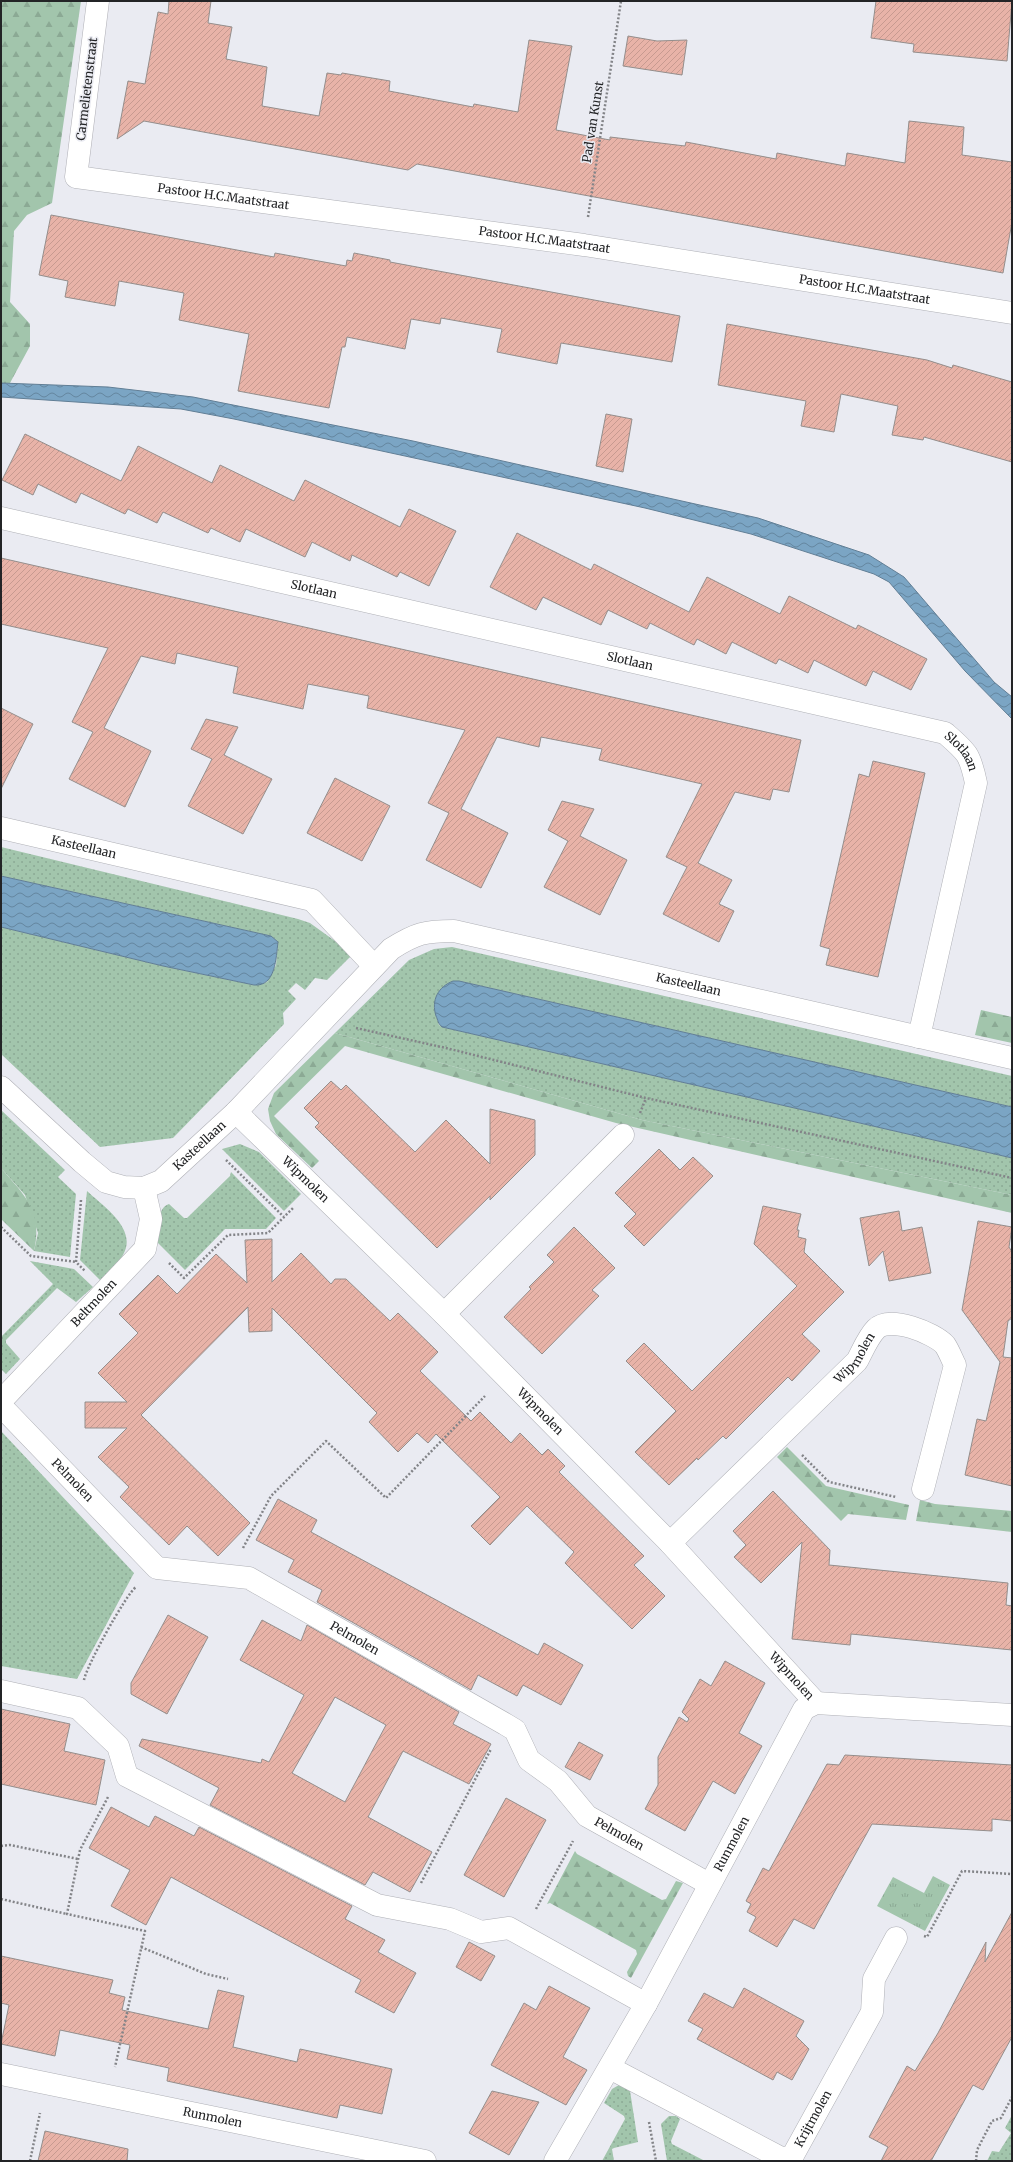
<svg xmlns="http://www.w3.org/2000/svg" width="1013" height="2162" font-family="Merriweather,serif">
<defs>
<pattern id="grass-dots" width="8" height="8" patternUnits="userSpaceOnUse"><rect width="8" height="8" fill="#a2c5ac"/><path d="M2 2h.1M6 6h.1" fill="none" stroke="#8ba994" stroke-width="1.8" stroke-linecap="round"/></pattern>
<pattern id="forest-firs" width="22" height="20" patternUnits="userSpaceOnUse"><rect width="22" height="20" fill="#a2c5ac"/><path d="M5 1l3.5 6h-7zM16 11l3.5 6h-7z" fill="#8ba994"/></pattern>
<pattern id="park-tufts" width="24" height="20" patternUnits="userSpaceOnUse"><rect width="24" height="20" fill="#a2c5ac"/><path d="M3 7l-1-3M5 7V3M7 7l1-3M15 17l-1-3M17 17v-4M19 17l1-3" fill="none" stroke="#8ba994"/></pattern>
<pattern id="water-waves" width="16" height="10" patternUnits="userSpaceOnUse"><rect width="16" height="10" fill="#7ba5c4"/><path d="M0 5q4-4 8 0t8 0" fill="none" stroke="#64869f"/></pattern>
<pattern id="building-hatch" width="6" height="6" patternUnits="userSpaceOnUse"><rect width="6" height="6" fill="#e8b3a8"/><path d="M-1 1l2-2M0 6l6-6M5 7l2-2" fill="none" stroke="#c79a90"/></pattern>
</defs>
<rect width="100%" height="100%" fill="#eaebf2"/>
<!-- grass -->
<path fill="url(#grass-dots)" d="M1,847L298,919L310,923L353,954L327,980L315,978L305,990L296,983L288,991L296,999L283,1013L284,1024L173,1138L100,1147L1,1054V927L163,966L254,985L267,982L276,965L278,942L271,936L1,876Z
M452,947L1012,1076V1107L459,981L434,1006L439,1025L442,1027L1012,1158V1195L642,1120L335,1033L409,960L434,949Z
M1,1110L65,1170L58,1177L76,1194L70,1257L34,1251L38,1233L25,1195L1,1168Z
M240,1144L259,1152L301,1194L284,1211L222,1149Z
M231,1172L276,1218L266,1229H225L185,1270L157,1242C159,1231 156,1208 169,1204L184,1218H187L230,1176Z
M87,1191C104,1207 138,1229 123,1255C117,1265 107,1273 100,1280L80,1260Z
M30,1261L74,1269L93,1287L76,1302L57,1288L6,1340V1343L20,1359L6,1374L1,1369V1337L53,1284Z
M1,1431L134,1573L77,1679L1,1666Z
M619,2085L624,2086L630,2091L638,2142L614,2148L612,2149L614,2161H602L625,2119L624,2116L604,2103L612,2089Z
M1012,2115V2161H987L992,2151L999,2152L1011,2133L1005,2128Z
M669,2116H676L680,2119L671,2141L672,2144L705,2161H667L661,2124Z"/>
<!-- forest -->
<path fill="url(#forest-firs)" d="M1,1H81L52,203L27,215L14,231L10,302L30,324V346L10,383H1Z
M981,1010L1012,1017V1043L975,1035Z
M335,1033L642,1120L1012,1195V1213L616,1123L345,1046L274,1116L319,1161L312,1168L276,1134L270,1121L268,1109L274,1093Z
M1,1168C25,1196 43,1211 34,1251L1,1219Z
M787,1447L826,1486L909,1505L906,1520L848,1514L841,1521L777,1457Z
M920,1500L935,1504L1012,1511V1532L916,1521Z
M575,1851L577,1854L662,1900L666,1899L676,1881L683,1883L631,1978L628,1976L627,1972L637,1954L636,1950L550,1903L547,1904Z"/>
<!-- park -->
<path fill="url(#park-tufts)" d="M933,1876L950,1885L925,1931L877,1906L893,1877L924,1893Z"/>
<!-- water -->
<path fill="url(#water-waves)" stroke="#617e95" d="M1,383L108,387L193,397L413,441L758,518L869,555L904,577L994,682L1012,697V719L965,671L889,582L874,574L751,534L645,508L234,419L181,409L1,397Z
M1,876L271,936L278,942C276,957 276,987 254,985L163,966L1,927Z
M453,981H459L1012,1107V1158L442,1027C438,1024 438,1020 436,1016C431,1000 438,987 453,981Z"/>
<!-- building -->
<path fill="url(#building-hatch)" stroke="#948e8c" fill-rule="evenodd" d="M169,1H211L208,23L232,27L226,59L267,67L262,106L319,116L327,73L341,75L342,73L390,81L389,91L473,107L474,104L518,112L529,40L572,46L556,130L610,140V137L685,146L686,142L776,159L777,153L845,166L847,153L905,163L909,121L964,127L962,155L1012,162V222L1003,273L417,164L408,170L144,121L117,139L128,81L145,84L158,12L168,14Z
M876,1H1012L1007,61L913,52L914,44L871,38Z
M628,36L657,41L687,40L682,75L623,66Z
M51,215L274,257L275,253L346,266L347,260L352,261L354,253L390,260V262L680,316L672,362L561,343L557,364L497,352L502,329L441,318L440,324L411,319L405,349L347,337L345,347H342L329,408L238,391L249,334L179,320L184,293L119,281L115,306L65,297L68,281L39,275Z
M727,324L927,360L952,368L953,365L1012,382V462L924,437L923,440L892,435L898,406L841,394L834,432L801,426L806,401L718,385Z
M606,414L632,419L623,472L596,466Z
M25,434L121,481L138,446L212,483L220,465L294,501L305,480L400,527L409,509L456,531L429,586L400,572L397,577L352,555L350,561L312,542L305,557L246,529L240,542L211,528L208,533L163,512L157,523L128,509L125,514L81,493L76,503L38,484L33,495L2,480Z
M517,533L591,570L594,564L689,612L707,577L780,614L789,596L856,629L858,625L927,659L911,690L873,671L866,686L814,660L808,673L779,659L776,664L732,642L726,654L697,639L694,645L650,623L647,629L608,610L601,625L543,597L536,610L490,587Z
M1,558L801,740L789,792L773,789L770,800L735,792L698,863L732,880L719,904L734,911L719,942L663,914L687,867L666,857L702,784L599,760L602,749L541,737L539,747L497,737L461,809L508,833L481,888L426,860L449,813L428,803L465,730L367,708L369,696L308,684L303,709L233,693L238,667L177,653L175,664L141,656L104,728L151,751L125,807L69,779L93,732L72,722L108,648L1,624Z
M1,708L33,724L1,789Z
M206,719L238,727L224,755L272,779L243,834L188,806L212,759L191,749Z
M873,761L925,773L878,977L826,965L830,949L820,946L859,774L869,777Z
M335,778L390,806L362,861L307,833Z
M562,801L594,809L580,836L627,860L600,915L544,887L568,841L548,830Z
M331,1081L341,1090L346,1085L415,1152L446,1120L490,1164V1109L535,1120V1155L490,1200V1196L437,1248L315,1127L319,1123L304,1108Z
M659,1149L680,1170L693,1157L713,1176L644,1246L624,1226L636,1214L615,1193Z
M763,1206L801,1214L797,1230H799L798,1237L806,1239L804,1252L844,1292L802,1334L820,1351L792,1381L788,1377L726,1439L723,1436L698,1460L697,1458L669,1485L635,1452L676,1411L626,1361L644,1343L692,1391L797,1286L754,1244Z
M899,1211L902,1231L922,1227L931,1273L889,1281L883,1251L869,1266L860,1218Z
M978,1221L1012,1227L1009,1247L1012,1252V1318L1008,1321L1003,1357L1012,1358V1486L965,1475L977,1419L986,1421L1000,1362L962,1310Z
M574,1227L615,1268L592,1290L599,1296L542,1354L504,1317L531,1289L529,1287L554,1262L547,1255Z
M272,1239V1282L301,1253L331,1284L335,1279H346L390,1321L398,1313L438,1352L420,1371L471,1421L480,1412L511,1443L520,1433L542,1455L548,1449L565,1466L559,1472L644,1556L634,1565L665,1596L632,1629L565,1563L574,1552L527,1506L490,1545L471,1526L500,1497L436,1434L428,1443L417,1433L398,1452L369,1422L377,1413L272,1308V1331L249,1332L248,1307L141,1415L250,1523L218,1556L187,1526L169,1545L120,1497L129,1487L98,1457L127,1428H85V1402H127L98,1373L138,1333L119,1314L158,1275L177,1294L216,1254L247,1283L245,1240Z
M773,1491L830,1550L829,1565L1008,1583L1006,1605L1012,1606V1650L851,1634L850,1645L792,1639L802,1542L761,1583L734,1557L746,1545L733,1531Z
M278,1499L317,1520L311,1532L462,1614L538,1655L544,1643L583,1665L561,1705L523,1685L517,1696L478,1675L471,1690L317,1602L322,1590L288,1572L294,1560L256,1540Z
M168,1615L208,1637L167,1714L131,1694V1683Z
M262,1620L301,1641L307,1625L459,1712L453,1724L491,1744L469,1784L403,1751L368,1817L432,1852L410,1892L373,1872L365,1885L210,1805L219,1788L139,1746L142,1739L261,1763L262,1759L269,1762L304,1695L240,1660ZM335,1697L386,1725L345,1802L292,1773Z
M725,1661L765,1683L739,1733L762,1746L735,1794L713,1781L685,1831L645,1809L658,1785V1757L679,1717L687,1722L689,1719L682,1712L700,1679L711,1686Z
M1,1709L70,1724L64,1751L105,1760L96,1805L1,1784Z
M579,1742L603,1755L590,1780L565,1767Z
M845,1755L1012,1765V1821L992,1819V1831L872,1824L814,1929L794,1919L777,1947L749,1931L756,1917L747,1912L751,1904L746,1901L763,1868L769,1871L827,1764L839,1765Z
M506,1798L546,1820L504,1897L464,1875Z
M111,1807L149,1827L155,1816L194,1836L199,1827L352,1906L345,1919L385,1940L378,1952L416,1973L394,2013L355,1992L361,1980L171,1877L146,1925L111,1906L130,1870L89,1848Z
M1012,1912V2037L983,2090L973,2085L931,2161H881L888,2147L869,2137L907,2066L915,2071L938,2033L986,1942L985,1962Z
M469,1942L495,1956L481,1981L456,1967Z
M1,1956L113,1980L109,1993L125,1997L122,2010L208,2029L218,1990L244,1996L233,2047L297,2062L300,2049L392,2069L382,2114L340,2105L337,2118L167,2081L169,2068L127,2059L130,2045L60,2030L55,2056L1,2044L9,2005L1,2003Z
M549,1986L590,2008L563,2057L587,2070L566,2105L491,2065L524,2003L536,2010Z
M744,1988L804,2021L796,2036L809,2049L792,2080L777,2072L773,2080L697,2039L703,2029L688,2021L704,1993L733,2008Z
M492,2091L539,2102L509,2155L469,2133Z
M45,2131L128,2149L127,2161H38Z"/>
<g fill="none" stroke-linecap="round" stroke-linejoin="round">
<defs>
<g id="minor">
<path id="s1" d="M98,1L76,177L584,245L1012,313"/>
<path id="s2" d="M1,518L945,733C967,752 970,754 976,783L919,1037"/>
<path id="s3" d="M1,828L312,900L374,966"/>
<path id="s4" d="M1,1087L82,1162L106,1182L124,1187L144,1188L161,1181L236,1112L391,949C416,933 425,931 454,931L1012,1058"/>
<path id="s5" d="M236,1112L444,1314L670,1543L816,1703"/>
<path d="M444,1314L623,1135"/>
<path id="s6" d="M1,1401L145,1249L151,1219L144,1188"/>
<path id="s7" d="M1,1406L157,1568L249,1578L505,1724L515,1730L529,1760L558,1781L587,1816L709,1884"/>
<path id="s8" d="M670,1543L857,1361C862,1352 868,1337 876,1329C890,1315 934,1333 945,1345C949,1351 952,1359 955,1365L923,1489"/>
<path d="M1,1691L78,1708L118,1746L127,1776L377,1905L450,1919L481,1932L509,1928L646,2004"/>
<path id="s9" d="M610,2068L781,2158L792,2157L872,2012L874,1979L896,1938"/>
<path id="s10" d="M1,2074L425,2161"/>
<path id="s11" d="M555,2161L646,2004L804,1709L816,1703L1012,1715"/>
</g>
</defs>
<!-- minor casing -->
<use href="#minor" stroke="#afb0b6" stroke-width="23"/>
<!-- path -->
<path stroke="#838488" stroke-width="2.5" stroke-dasharray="2 2" stroke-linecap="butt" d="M588,217L621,1
M356,1028L446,1048L646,1098L1012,1178
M640,1113L646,1098
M226,1160L284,1217
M81,1200L76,1262L85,1271
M1,1227L31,1256L76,1262
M169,1263L184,1278L228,1235L268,1233L294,1207
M802,1455L829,1482L896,1497
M243,1548L271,1496L326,1441L386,1498L485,1396
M84,1680C86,1667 126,1594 136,1587
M108,1797L80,1850L67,1914L145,1931L115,2067
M1,1846L10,1845L78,1859
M421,1883L491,1749
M1,1899L67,1914
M536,1909L573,1841
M924,1936L927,1937L962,1871L1012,1874
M141,1947L206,1974L228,1979
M649,2122L656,2161
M30,2161L40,2113
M976,2161L977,2150L992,2121L1001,2118L1012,2097"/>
<!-- minor -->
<use href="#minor" stroke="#fff" stroke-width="22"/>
</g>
<g text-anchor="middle" stroke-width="3" stroke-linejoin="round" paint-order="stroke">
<!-- street labels -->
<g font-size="12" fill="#232426" stroke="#eaebf2">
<text transform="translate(87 89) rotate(-83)" y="4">Carmelietenstraat</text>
<text transform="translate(593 122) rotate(-81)" y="4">Pad van Kunst</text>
<text dy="4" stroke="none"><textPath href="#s1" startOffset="326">Pastoor H.C.Maatstraat</textPath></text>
<text dy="4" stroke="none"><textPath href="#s1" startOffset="650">Pastoor H.C.Maatstraat</textPath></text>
<text dy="4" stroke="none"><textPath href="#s1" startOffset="974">Pastoor H.C.Maatstraat</textPath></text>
<text dy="4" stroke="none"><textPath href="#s2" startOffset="321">Slotlaan</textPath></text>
<text dy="4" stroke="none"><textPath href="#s2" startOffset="645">Slotlaan</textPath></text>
<text dy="4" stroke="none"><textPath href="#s2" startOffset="993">Slotlaan</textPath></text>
<text dy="4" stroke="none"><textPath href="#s3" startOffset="85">Kasteellaan</textPath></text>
<text dy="4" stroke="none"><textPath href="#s4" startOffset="833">Kasteellaan</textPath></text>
<text dy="4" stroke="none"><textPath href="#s4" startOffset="251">Kasteellaan</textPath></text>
<text dy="4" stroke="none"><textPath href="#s5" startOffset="97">Wipmolen</textPath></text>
<text dy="4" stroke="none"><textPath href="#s6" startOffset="135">Beltmolen</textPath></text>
<text dy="4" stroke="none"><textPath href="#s8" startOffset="262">Wipmolen</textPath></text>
<text dy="4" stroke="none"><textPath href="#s5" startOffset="427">Wipmolen</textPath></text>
<text dy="4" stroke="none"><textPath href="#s7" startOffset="103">Pelmolen</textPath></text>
<text dy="4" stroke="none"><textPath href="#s7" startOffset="439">Pelmolen</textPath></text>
<text dy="4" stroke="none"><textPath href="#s5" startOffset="792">Wipmolen</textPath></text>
<text dy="4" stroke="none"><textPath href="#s7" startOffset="775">Pelmolen</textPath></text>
<text dy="4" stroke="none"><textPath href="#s11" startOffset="363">Runmolen</textPath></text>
<text dy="4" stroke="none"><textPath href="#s10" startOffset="216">Runmolen</textPath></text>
<text dy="4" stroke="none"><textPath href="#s9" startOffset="248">Krijtmolen</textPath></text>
</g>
</g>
<!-- border -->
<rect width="1013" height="2162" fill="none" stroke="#232426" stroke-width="4"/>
</svg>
